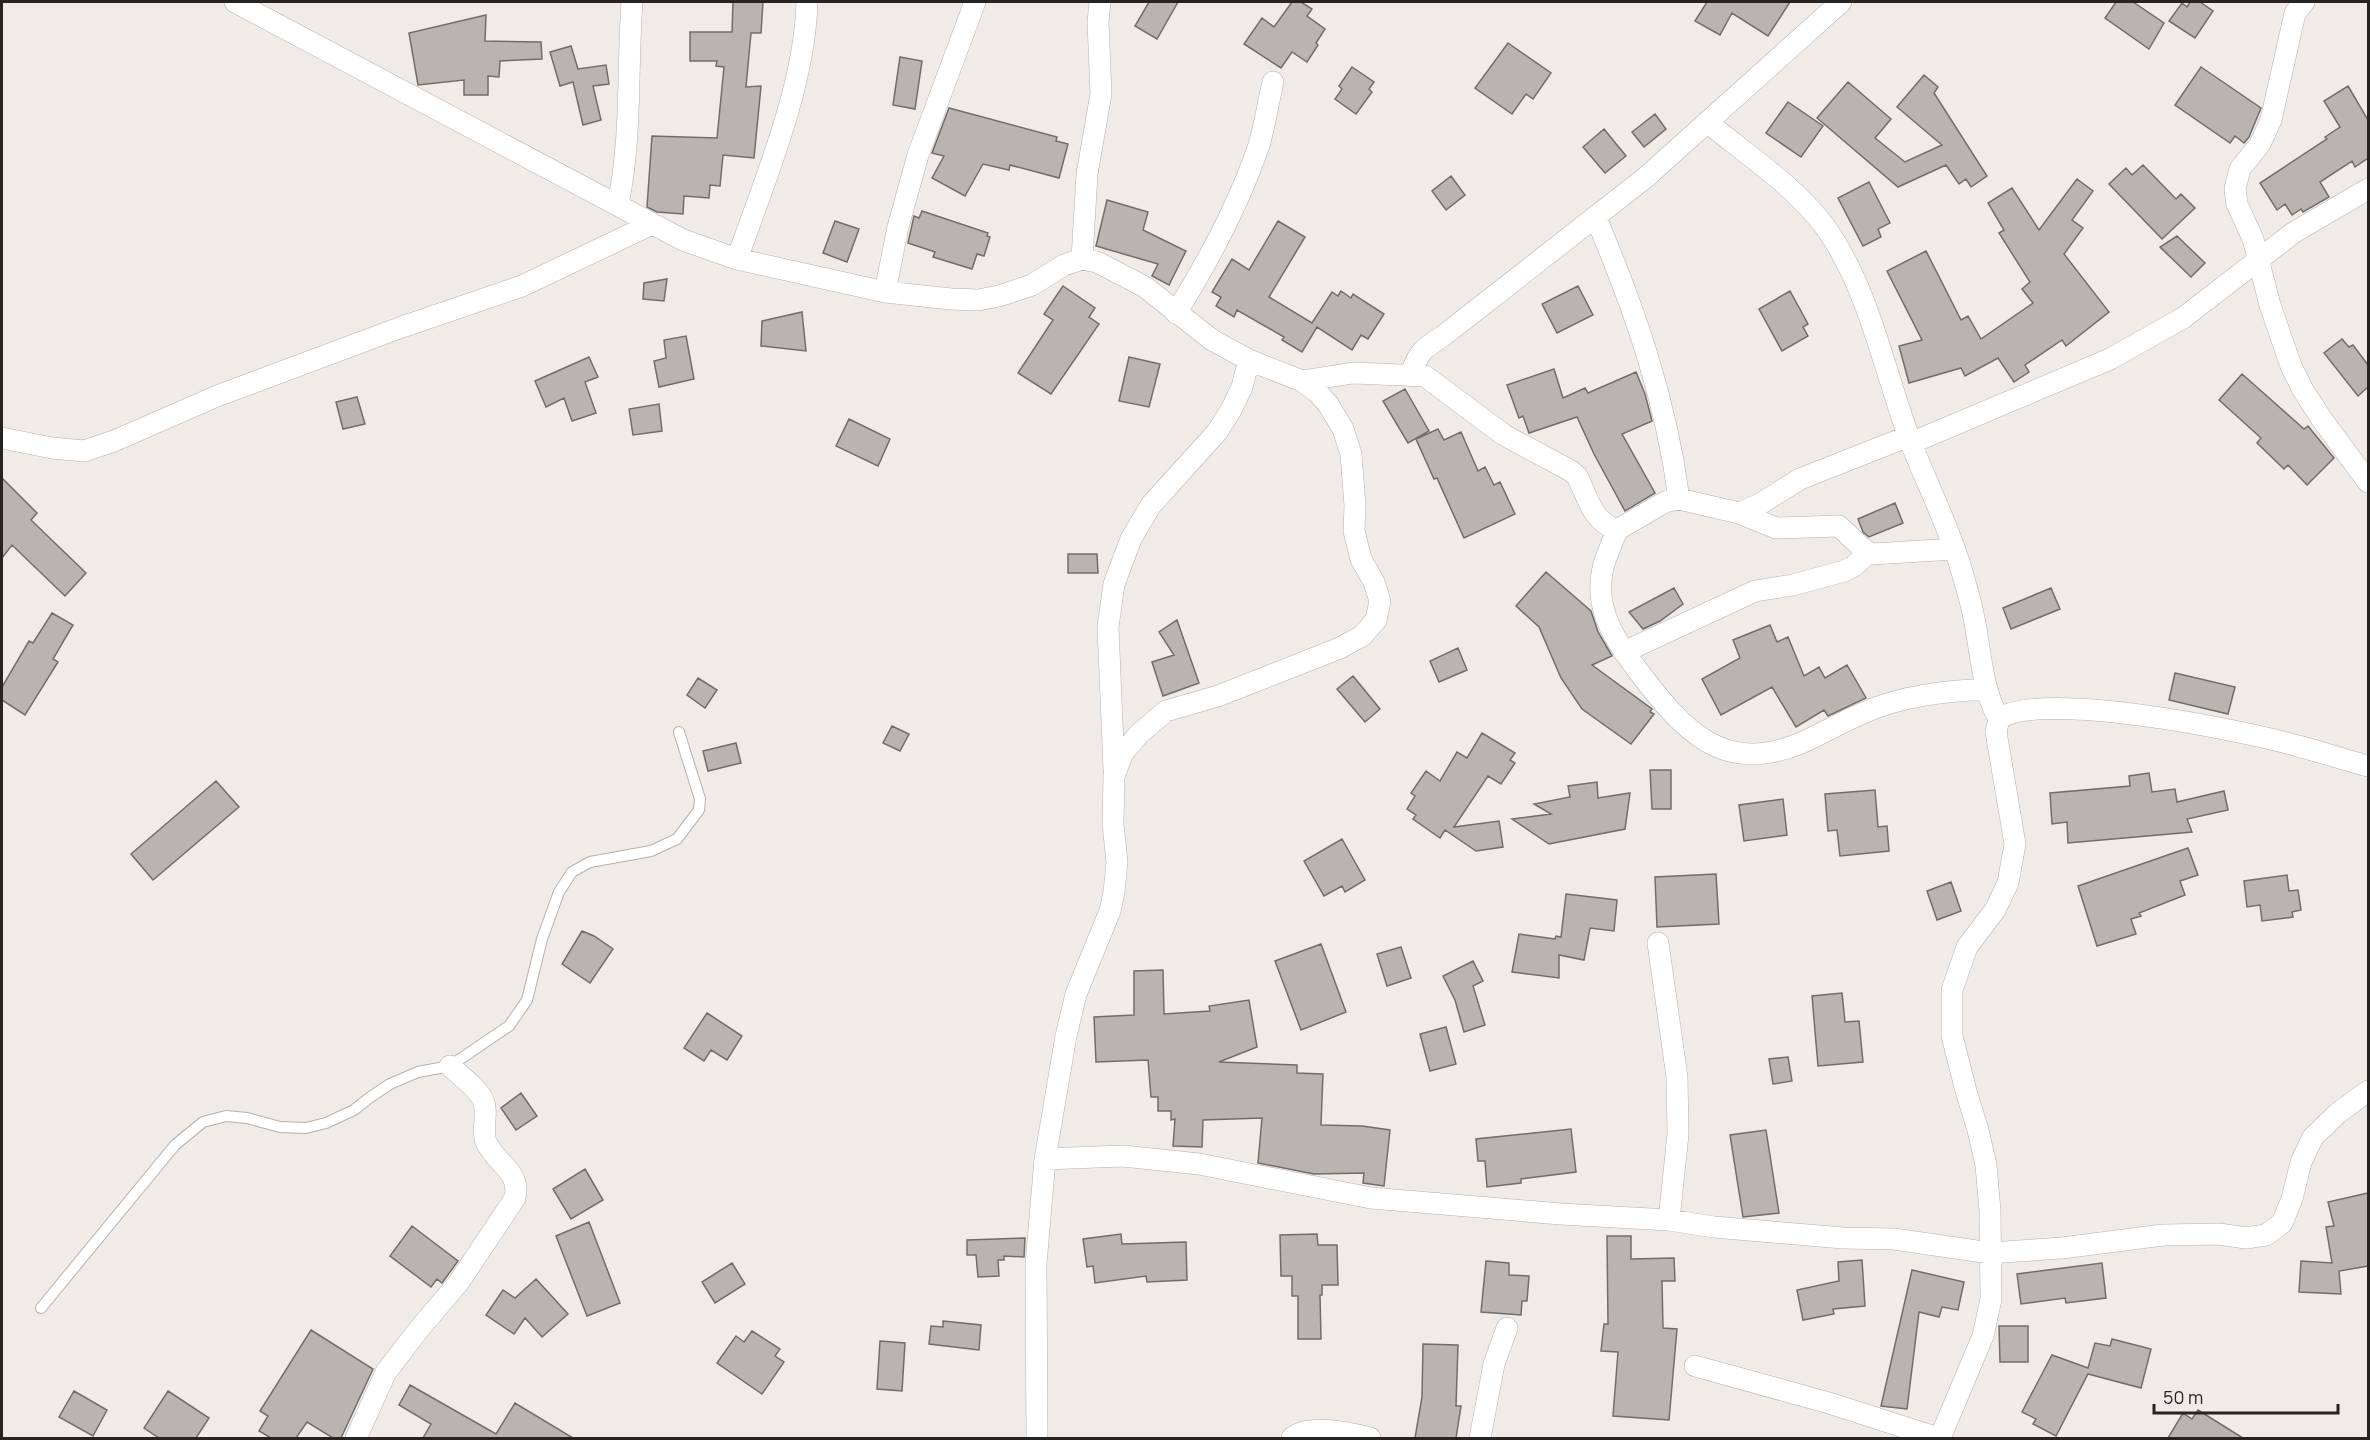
<svg xmlns="http://www.w3.org/2000/svg" width="2370" height="1440" font-family="Manrope,sans-serif">
<rect width="100%" height="100%" fill="#f1ebe7"/>
<!-- building -->
<path fill="#b9b4b0" stroke="#726d6a" stroke-width="1.5" d="M733,2H763L761,33H751L746,87L761,86L754,158L723,155L720,186L710,185L709,198L684,196L683,214L657,212L647,207L652,136L717,138L724,67L716,66L717,61H690V32H732Z
M1149,2H1178L1157,39L1135,26Z
M1292,2H1301L1312,9L1307,16L1325,29L1316,43L1318,45L1307,62L1292,52L1281,68L1244,44L1262,18L1274,27Z
M1707,2H1790L1768,36L1732,13L1720,35L1695,21Z
M2116,2H2133L2164,23L2149,49L2105,18Z
M2190,2H2200L2213,11L2195,38L2169,21L2182,3L2187,7Z
M486,15L485,41L541,42L542,59L500,61L499,77L488,76V95H464V80L418,85L409,33Z
M1508,43L1551,73L1533,99L1526,94L1512,114L1475,88Z
M571,46L578,69L606,65L609,84L593,86L601,120L583,125L573,82L560,86L550,52Z
M900,57L922,61L915,109L893,105Z
M1352,67L1374,82L1369,89L1372,92L1356,114L1335,99L1342,89L1339,86Z
M2201,67L2261,108L2249,137L2244,143L2235,136L2230,143L2175,105Z
M1924,75L1938,87L1934,93L1987,176L1971,187L1966,179L1959,184L1946,165L1898,187L1817,118L1848,82L1891,119L1875,138L1905,162L1942,145L1897,107Z
M2348,86L2368,120V158L2355,167L2352,161L2320,182L2329,197L2303,212L2301,209L2292,215L2285,204L2277,210L2260,183L2327,139L2325,137L2340,127L2324,101Z
M1788,102L1823,126L1801,157L1766,133Z
M949,108L1057,137L1056,141L1068,144L1059,178L1010,165L1009,170L983,164L965,196L932,178L944,156L932,153Z
M1655,114L1666,129L1644,147L1632,132Z
M1604,129L1626,156L1605,173L1583,147Z
M2143,165L2176,199L2181,194L2195,208L2162,239L2109,184L2126,168L2132,175Z
M1451,176L1465,195L1446,210L1432,191Z
M2077,179L2093,191L2072,220L2083,228L2064,254L2109,312L2066,346L2062,340L2025,365L2029,372L2014,382L1998,358L1965,376L1961,368L1909,383L1899,346L1922,340L1887,271L1926,251L1961,320L1968,316L1981,339L2033,303L2022,289L2030,282L1999,233L2004,230L1988,203L2012,188L2039,230Z
M1869,182L1890,223L1878,229L1881,237L1863,246L1838,198Z
M1107,200L1148,212L1143,230L1186,251L1169,285L1152,276L1158,264L1096,246Z
M922,211L988,233L987,236L990,237L984,256L977,254L972,269L933,257L935,252L908,243L914,216L919,218Z
M835,221L859,229L847,262L823,253Z
M1278,221L1305,237L1269,297L1312,323L1332,292L1338,296L1341,291L1351,298L1353,294L1384,314L1368,339L1361,335L1352,350L1317,327L1302,352L1282,340L1284,337L1237,310L1234,317L1216,306L1221,297L1212,292L1232,259L1249,270Z
M2177,236L2205,263L2191,277L2160,247Z
M667,279L664,301L643,299L644,283Z
M1063,286L1095,308L1089,317L1099,324L1051,394L1018,373L1053,320L1044,314Z
M1578,286L1593,315L1557,333L1542,304Z
M1790,291L1808,324L1803,327L1808,336L1782,351L1759,309Z
M802,312L806,351L761,346L762,321Z
M686,336L694,379L659,387L654,361L666,358L664,340Z
M2342,339L2349,347L2353,345L2368,365V387L2358,396L2324,353Z
M589,357L598,377L585,382L596,413L572,421L564,398L546,407L535,381Z
M1129,357L1160,364L1149,407L1119,401Z
M1554,369L1563,398L1585,388L1588,393L1636,372L1645,394L1652,421L1622,434L1655,493L1625,511L1594,454L1577,417L1529,433L1523,416L1519,418L1507,385Z
M2242,374L2304,429L2308,426L2334,458L2307,485L2288,465L2284,469L2257,443L2261,438L2219,400Z
M1405,389L1429,431L1408,443L1383,401Z
M357,397L365,424L343,429L336,402Z
M659,404L662,431L633,435L629,409Z
M849,419L890,439L878,466L836,446Z
M1438,429L1444,440L1461,432L1478,471L1485,467L1494,485L1500,482L1515,514L1464,538L1437,478L1434,479L1416,439Z
M2,478L37,513L31,520L86,573L65,596L12,545L2,558Z
M1895,503L1903,523L1869,537L1863,532L1858,519Z
M1068,554H1097L1098,573H1068Z
M1546,572L1591,611L1598,632L1612,656L1592,665L1652,709L1650,712L1654,714L1631,744L1582,709L1561,678L1539,627L1516,606Z
M1674,588L1683,604L1660,621L1643,629L1629,612Z
M2051,588L2060,609L2011,629L2003,608Z
M52,613L73,625L53,659L58,662L25,715L2,700V687L29,641L33,643Z
M1177,620L1199,683L1163,696L1152,662L1174,655L1159,632Z
M1770,625L1777,642L1788,637L1804,676L1819,667L1825,678L1847,665L1866,698L1828,716L1824,710L1796,727L1772,687L1721,715L1702,679L1740,658L1733,640Z
M1458,648L1467,670L1439,682L1430,661Z
M2175,673L2235,687L2228,714L2169,700Z
M1353,676L1380,709L1365,722L1337,689Z
M698,678L717,690L705,708L687,695Z
M892,726L909,734L900,751L883,743Z
M1482,733L1515,753L1510,760L1515,763L1501,784L1488,776L1454,827L1499,821L1503,847L1476,851L1445,830L1440,838L1413,819L1416,815L1407,809L1415,796L1411,793L1426,771L1440,781L1457,752L1467,758Z
M736,743L741,763L708,771L703,751Z
M1650,770H1671V809H1652Z
M2149,773L2152,792L2175,789L2177,802L2224,791L2228,810L2187,819L2192,832L2068,843L2067,822L2052,824L2050,793L2130,786L2129,776Z
M216,781L239,807L153,880L131,854Z
M1597,782L1598,798L1630,793L1625,829L1549,844L1512,819L1551,814L1534,804L1570,797L1568,786Z
M1875,790L1878,827L1887,826L1889,851L1840,856L1837,830L1828,831L1825,794Z
M1783,799L1787,835L1744,841L1739,805Z
M1342,839L1365,880L1345,892L1342,886L1324,896L1304,861Z
M2188,848L2198,875L2180,881L2185,895L2139,913L2141,916L2131,919L2136,934L2097,946L2078,886Z
M1716,874L1719,924L1657,927L1655,877Z
M2287,875L2289,891L2298,890L2301,910L2292,912L2293,917L2262,921L2260,905L2247,907L2244,881Z
M1951,882L1961,911L1937,920L1927,891Z
M1566,894L1617,900L1614,931L1590,928L1584,960L1559,955V978L1512,972L1519,934L1555,939L1556,936L1561,937Z
M582,931L594,936L613,949L590,983L562,964Z
M1321,944L1346,1012L1301,1030L1275,961Z
M1401,947L1411,978L1387,986L1377,954Z
M1473,961L1483,981L1473,986L1485,1025L1464,1032L1455,1000L1443,976Z
M1163,970L1164,1014L1210,1011L1209,1006L1249,1000L1257,1047L1219,1062L1297,1065V1073L1323,1074L1321,1125L1362,1126L1390,1130L1384,1186L1363,1183L1364,1173L1314,1174L1258,1163L1262,1118L1203,1120L1202,1147L1173,1146L1175,1119L1171,1120V1111H1158V1097H1151L1148,1060L1096,1062L1094,1017L1134,1015V971Z
M1842,993L1845,1022L1859,1021L1863,1062L1818,1066L1812,996Z
M707,1013L742,1036L727,1060L711,1050L704,1061L684,1048Z
M1446,1027L1456,1064L1430,1071L1420,1034Z
M1788,1057L1792,1081L1773,1084L1769,1059Z
M521,1093L537,1116L516,1130L501,1108Z
M1571,1129L1576,1172L1521,1179V1183L1487,1187L1485,1161H1478L1476,1139Z
M1766,1130L1779,1213L1743,1217L1730,1135Z
M585,1169L603,1200L571,1219L553,1189Z
M2368,1193V1266L2339,1271L2341,1294L2299,1292L2301,1261L2332,1263L2326,1227L2334,1226L2328,1202Z
M589,1222L620,1303L587,1316L556,1236Z
M412,1226L458,1261L442,1283L437,1279L431,1287L390,1256Z
M1121,1234L1122,1244L1186,1242L1187,1280L1147,1282L1146,1276L1095,1283L1093,1266L1087,1267L1083,1239Z
M1317,1234L1318,1245H1337L1338,1285H1322V1295H1320L1321,1339H1298V1296H1292V1276H1281L1280,1235Z
M1607,1236H1631V1259L1674,1258L1675,1281H1662L1663,1328L1677,1329L1669,1420L1613,1416L1618,1352L1601,1351L1604,1324H1608Z
M1025,1238L1024,1257L1004,1256V1260H998L999,1276L978,1277L976,1255H967V1240Z
M1862,1260L1865,1306L1833,1309L1834,1314L1803,1320L1797,1290L1839,1281L1838,1262Z
M1486,1261L1509,1263V1275L1529,1276L1527,1301H1522L1521,1315L1481,1312Z
M732,1263L745,1284L715,1303L702,1282Z
M2102,1263L2106,1298L2066,1303L2065,1298L2021,1304L2017,1274Z
M1912,1270L1964,1282L1958,1310L1942,1307L1939,1317L1919,1312L1907,1409L1881,1406Z
M536,1279L568,1314L542,1337L525,1318L514,1334L486,1315L503,1290L515,1298Z
M943,1321L981,1325L979,1350L929,1344L931,1326L943,1327Z
M1999,1326H2028V1362H2000Z
M311,1330L373,1369L341,1438H333L307,1422L296,1438H271L259,1431L268,1416L260,1411Z
M752,1331L780,1349L775,1356L784,1362L762,1394L717,1363L736,1336L744,1342Z
M2112,1339L2151,1349L2141,1388L2088,1374L2056,1436L2033,1424L2036,1419L2022,1412L2052,1355L2088,1368L2095,1343L2110,1346Z
M880,1341L905,1343L902,1391L877,1389Z
M1423,1344L1458,1345L1456,1406H1461L1456,1438H1415L1422,1397Z
M410,1385L496,1434L515,1403L573,1438H423L431,1424L399,1405Z
M74,1391L107,1410L93,1436L59,1417Z
M168,1391L209,1418L196,1438H159L144,1428Z
M2198,1410L2243,1438H2168L2183,1413L2192,1419Z"/>
<g fill="none" stroke-linecap="round" stroke-linejoin="round">
<defs>
<path id="lane" d="M41,1308L175,1145L203,1122L226,1116L247,1118L280,1127L306,1128L326,1123L354,1110L369,1098L390,1084L418,1072L450,1066L509,1026L527,1000L542,939L559,892L572,872L590,862L651,851L677,839L699,810L700,799L679,732"/>
<path id="street" d="M235,2L683,240L737,259L885,292L951,299L978,300L999,296L1032,285L1064,265L1082,259L1097,262L1145,287L1212,340L1249,360L1302,381L1317,392L1328,404L1343,429L1351,454L1355,506L1354,531L1361,559L1374,582L1380,601L1376,620L1362,636L1340,648L1218,696L1166,711L1139,734L1123,753L1114,776L1113,824L1117,862L1114,892L1110,911L1076,994L1066,1036L1045,1159L1036,1264L1037,1438
M2304,2L2295,13L2271,120L2260,144L2240,169L2235,189L2237,204L2253,239L2270,305L2291,366L2303,390L2321,418L2368,482
M1707,122C1747,155 1795,186 1826,228C1870,291 1884,371 1911,443C1927,484 1947,523 1960,565C1964,580 1969,594 1972,609C1981,645 1980,686 1999,719
M618,204C632,137 627,70 632,2
M1596,218C1635,310 1666,399 1679,499
M737,259C765,180 805,85 807,2
M1082,259L1087,174L1101,94L1098,22L1100,2
M885,292L898,227L918,155L975,2
M1176,313C1209,260 1239,204 1259,145C1265,125 1268,103 1273,82
M1411,374C1418,352 1424,348 1443,336L1645,178L1841,2
M1302,381L1353,373L1425,376L1504,435L1571,471L1577,476C1588,498 1592,521 1617,530L1665,502L1679,499L1739,513L1760,504L1800,479L1909,436
M2,438L52,448L84,451L114,441L217,396L402,327L522,286L652,224
M1911,443L2110,359L2183,318L2293,233L2368,189
M1739,513L1776,528L1839,526L1862,548L1872,554L1955,549
M1617,530C1612,544 1604,559 1602,573C1595,612 1617,643 1639,672C1683,730 1723,776 1801,743C1828,731 1855,714 1884,705C1917,694 1952,691 1987,689
M1624,652L1755,591L1793,585L1844,571L1854,566L1868,553
M1114,769L1108,627L1114,584L1131,539L1151,505L1217,432L1231,410L1242,387L1249,360
M1658,943L1677,1077L1678,1134L1669,1220
M1045,1159L1123,1156L1199,1164L1371,1198L1561,1214L1669,1220L1714,1227L1843,1238L1894,1239L1990,1253L2062,1248L2163,1235L2219,1234L2246,1238L2266,1235L2282,1223L2292,1199L2301,1162L2313,1137L2338,1113L2368,1091
M1695,1366L1829,1403L1938,1438
M356,1438L386,1372L420,1328L459,1282L515,1198C521,1171 496,1164 486,1142C481,1130 489,1113 483,1100C477,1087 460,1076 450,1066
M1292,1438C1308,1423 1351,1433 1370,1438
M1480,1438L1494,1364L1507,1328
M1940,1438L1983,1336L1991,1299L1990,1211L1986,1165L1978,1130L1966,1091L1952,1036V990L1967,947L1995,910L2008,883L2015,844L1996,732L1999,719C2040,689 2246,731 2298,746C2321,752 2345,760 2368,766"/>
</defs>
<!-- lane casing -->
<use href="#lane" stroke="#b6b1ad" stroke-width="12"/>
<!-- street casing -->
<use href="#street" stroke="#b6b1ad" stroke-width="22"/>
<!-- lane -->
<use href="#lane" stroke="#fff" stroke-width="10"/>
<!-- street -->
<use href="#street" stroke="#fff" stroke-width="21"/>
</g>
<!-- border -->
<rect width="2370" height="1440" fill="none" stroke="#262422" stroke-width="6"/>
<!-- scale -->
<path d="M2154 1404v9h184v-9" fill="none" stroke="#262422" stroke-width="3"/>
<text x="2163" y="1404" font-size="18" fill="#262422" stroke="#f1ebe7" stroke-width="4.5" paint-order="stroke">50 m</text>
</svg>
